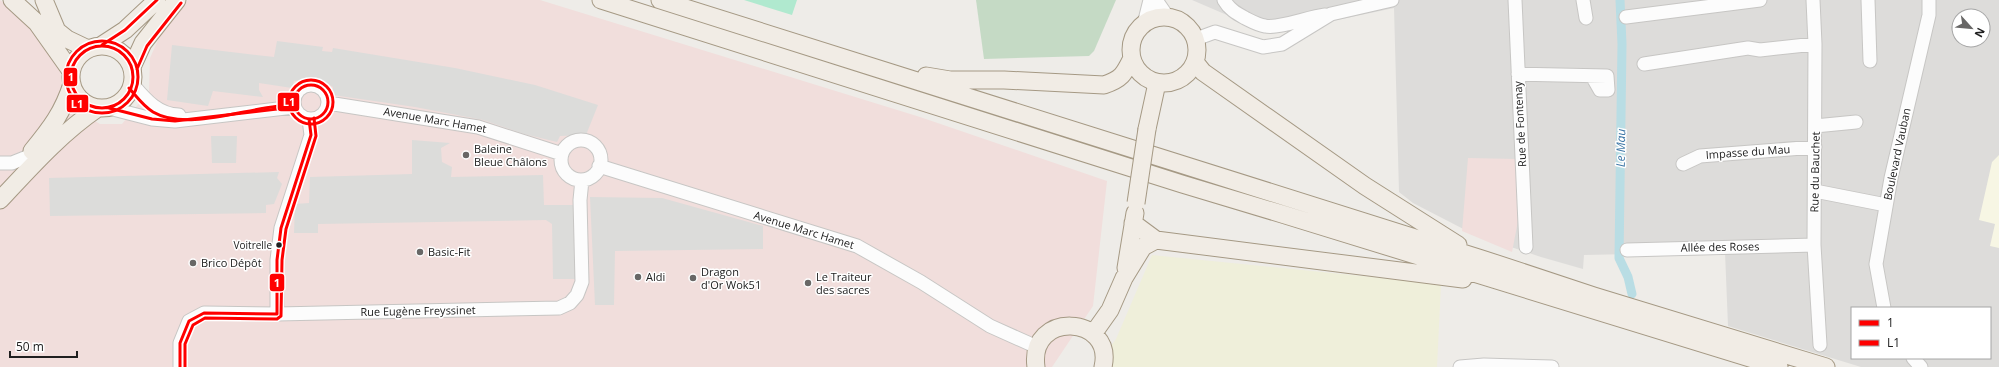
<svg xmlns="http://www.w3.org/2000/svg" width="1999" height="367" font-family="'Open Sans',sans-serif">
<rect width="100%" height="100%" fill="#eeece8"/>
<!-- residential -->
<path fill="#dddcda" fill-rule="evenodd" d="M1192,0H1999V367H1861L1728,326L1725,252L1584,255L1583,269L1541,257L1475,235L1413,203L1399,192L1394,8L1271,34ZM1959,16H1983V40H1959ZM1852,308H1990V358H1852Z"/>
<!-- commercial -->
<path fill="#f1dedc" d="M0,0L26,18L57,63L71,107L100,124H122L149,91L150,58L163,29L188,0H540L920,117L1107,181L1093,306L1052,367H0Z
M1468,158L1516,159L1518,221L1512,252L1462,231Z"/>
<!-- education -->
<path fill="#f7f6e4" d="M1999,155V248L1990,246L1995,224L1979,220L1992,162Z"/>
<!-- religious -->
<path fill="#dcdcda" d="M277,41L323,47L322,51L332,52L333,48L455,68L535,85L598,105L586,135L560,136L557,142L524,134L483,120L415,107L333,95V87L320,79L294,81L292,88L259,83V90L263,97L213,91L208,106L167,100L172,45L274,57Z
M211,136H237L236,163H212Z
M412,140L450,143L441,148L442,162L452,167L451,177L543,175L544,205H575V279H553L552,224L546,220L318,224V233H294L295,204L309,203L310,177L412,174Z
M279,172L277,178L282,184L274,204L266,205V213L50,216L49,178Z
M590,197L662,198L763,226V249L615,251L614,305H595Z"/>
<!-- farmland -->
<path fill="#efefda" d="M1152,255L1441,284L1437,367H1095L1116,339Z"/>
<!-- cemetery -->
<path fill="#c5dac5" d="M976,0H1116L1094,51L1089,56L984,59Z"/>
<!-- pitch -->
<path fill="#b0e9cf" d="M744,0H797L792,15Z"/>
<g fill="none" stroke-linecap="round" stroke-linejoin="round">
<!-- canal -->
<path stroke="#b9dde4" stroke-width="9" d="M1620,0L1622,44L1619,258L1628,277L1632,294"/>
<defs>
<path id="minor" d="M1156,0L1167,16
M1224,0C1229,9 1236,13 1245,18C1251,21 1258,25 1265,26C1279,29 1308,17 1325,15
M1515,0L1526,247
M1583,0L1586,18
M1813,0L1815,44L1814,245L1820,345
M1868,0L1870,61
M1626,17L1760,0
M1144,24L1150,0
M1196,39L1215,32L1263,47L1282,44L1331,14L1392,0
M1644,64L1748,48L1760,50L1815,44
M1518,74L1607,76L1608,90H1600L1592,76
M294 102a17 17 0 1 1 34 0a17 17 0 1 1-34 0Z
M133,85C145,99 158,115 179,115
M328,103L478,127L562,154
M109,108L152,119L175,121L294,107
M1815,126L1856,122
M561 160a20 20 0 1 1 40 0a20 20 0 1 1-40 0Z
M0,163H12L27,157
M1683,164L1700,156L1815,147
M599,166L857,246L921,282L990,326L1037,347
M1815,191L1886,205
M1627,250L1814,245
M1884,308L1876,264L1891,178L1929,15V0
M277,314V260L281,228L311,135L309,119
M1913,358L1921,367
M180,367V343L189,321L204,313L277,314L559,308L570,303L577,295L582,282L580,200L582,180
M1460,367L1484,365L1552,367"/>
<path id="major" d="M12,0L37,23L71,71
M44,0L57,31L67,39L88,49
M601,0L1182,184L1282,214L1779,367
M660,0L1482,259L1594,296L1826,367
M1131 50a33 33 0 1 1 66 0a33 33 0 1 1-66 0Z
M102,45L125,30L157,0
M71 77a31 31 0 1 1 62 0a31 31 0 1 1-62 0Z
M1195,62L1203,72L1365,186L1458,245
M132,67L143,43L177,0
M926,76L950,80H1004L1104,85C1122,79 1124,74 1132,58
M1147,129L1157,83
M32,151C51,128 63,112 72,84
M0,200C31,167 60,134 98,108
M1133,223L1156,240L1463,279
M1126,268L1135,213
M1093,334L1110,310L1124,278L1143,247L1156,240
M1036,367C1028,310 1115,315 1103,367"/>
</defs>
<!-- minor casing -->
<use href="#minor" stroke="#c7c6c4" stroke-width="15"/>
<!-- major casing -->
<use href="#major" stroke="#a59984" stroke-width="19"/>
<!-- minor -->
<use href="#minor" stroke="#fcfcfc" stroke-width="13"/>
<!-- major -->
<use href="#major" stroke="#f1ece5" stroke-width="17"/>
<defs>
<path id="major-bridge" d="M1136,203L1147,129"/>
</defs>
<!-- major-bridge casing -->
<use href="#major-bridge" stroke="#a59984" stroke-width="19" stroke-linecap="butt"/>
<!-- major-bridge -->
<use href="#major-bridge" stroke="#f1ece5" stroke-width="17"/>
<defs>
<path id="bus-1" d="M102,45L125,30L157,0
M71 77a31 31 0 1 1 62 0a31 31 0 1 1-62 0Z
M294 102a17 17 0 1 1 34 0a17 17 0 1 1-34 0Z
M109,108L152,119L175,121L294,107
M180,367V343L189,321L204,313L277,314V260L281,228L311,135L309,119"/>
<path id="bus-2" d="M66 77a36 36 0 1 1 72 0a36 36 0 1 1-72 0Z
M137,69L147,46L181,3
M289 102a22 22 0 1 1 44 0a22 22 0 1 1-44 0Z
M129,88C137,97 143,106 153,112C189,133 252,105 293,105
M185,367V344L193,325L205,318L277,319L281,316L282,260L286,229L316,136L314,118"/>
</defs>
<!-- bus-1 casing -->
<use href="#bus-1" stroke="#fff" stroke-width="6"/>
<!-- bus-2 casing -->
<use href="#bus-2" stroke="#fff" stroke-width="6"/>
<!-- bus-1 -->
<use href="#bus-1" stroke="#f00" stroke-width="3"/>
<!-- bus-2 -->
<use href="#bus-2" stroke="#f00" stroke-width="3"/>
</g>
<!-- markers -->
<g fill="#686766" stroke="#fff" stroke-width="1.5">
<circle cx="466" cy="155" r="4"/>
<circle cx="420" cy="252" r="4"/>
<circle cx="193" cy="263" r="4"/>
<circle cx="638" cy="277" r="4"/>
<circle cx="693" cy="278" r="4"/>
<circle cx="808" cy="283" r="4"/>
</g>
<circle fill="#202020" stroke="#fff" stroke-width="1.5" cx="279" cy="245" r="3.5"/>
<g text-anchor="middle" stroke-width="3" stroke-linejoin="round" paint-order="stroke">
<!-- bus labels -->
<g font-size="10" fill="#202020" stroke="#fff" text-anchor="end">
<text x="272" y="249">Voitrelle</text>
</g>
<!-- street labels -->
<g font-size="11" fill="#202020" stroke="#fff">
<text transform="translate(435 120) rotate(10)" y="4">Avenue Marc Hamet</text>
<text transform="translate(1520 124) rotate(-93)" y="4">Rue de Fontenay</text>
<text transform="translate(1748 152) rotate(-4)" y="4">Impasse du Mau</text>
<text transform="translate(1897 154) rotate(-78)" y="4">Boulevard Vauban</text>
<text transform="translate(1815 172) rotate(-89)" y="4">Rue du Bauchet</text>
<text transform="translate(804 230) rotate(17)" y="4">Avenue Marc Hamet</text>
<text transform="translate(1720 247) rotate(-1)" y="4">Allée des Roses</text>
<text transform="translate(418 311) rotate(-1)" y="4">Rue Eugène Freyssinet</text>
</g>
<!-- poi labels -->
<g font-size="11" fill="#202020" stroke="#fff" text-anchor="start">
<text x="474" y="153">Baleine<tspan x="474" dy="13">Bleue Châlons</tspan></text>
<text x="428" y="256">Basic-Fit</text>
<text x="201" y="267">Brico Dépôt</text>
<text x="701" y="276">Dragon<tspan x="701" dy="13">d'Or Wok51</tspan></text>
<text x="646" y="281">Aldi</text>
<text x="816" y="281">Le Traiteur<tspan x="816" dy="13">des sacres</tspan></text>
</g>
<!-- water labels -->
<g font-size="12" font-style="italic" fill="#3e77a7" stroke="#fff">
<text transform="translate(1621 148) rotate(-89)" y="4">Le Mau</text>
</g>
</g>
<g stroke="#fff" stroke-width="1.5">
<rect x="63" y="67" width="15" height="20" rx="4" fill="#f00"/>
<rect x="277" y="92" width="23" height="20" rx="4" fill="#f00"/>
<rect x="66" y="94" width="23" height="19" rx="4" fill="#f00"/>
<rect x="269" y="273" width="16" height="19" rx="4" fill="#f00"/>
</g>
<g font-size="11" text-anchor="middle" font-weight="bold" fill="#fff">
<text x="71" y="81">1</text>
<text x="289" y="106">L1</text>
<text x="77" y="108">L1</text>
<text x="277" y="287">1</text>
</g>
<!-- legend -->
<rect x="1851" y="307" width="140" height="52" fill="#ffffff" stroke="#a6a6a6"/>
<rect x="1859" y="320" width="20" height="6" fill="#ff0000" stroke="#a6a6a6"/>
<text x="1887" y="327" font-size="12" fill="#202020">1</text>
<rect x="1859" y="340" width="20" height="6" fill="#ff0000" stroke="#a6a6a6"/>
<text x="1887" y="347" font-size="12" fill="#202020">L1</text>
<!-- north arrow -->
<g transform="translate(1971 28) rotate(117)"><circle r="19" fill="#ffffff" stroke="#a6a6a6"/>
<path d="M0-3L7 15L0 10L-7 15Z" fill="#686766"/>
<text y="-6" font-size="11" font-weight="bold" text-anchor="middle" fill="#202020">N</text>
</g>
<!-- scale -->
<path d="M10 351v6h67v-6" fill="none" stroke="#202020" stroke-width="2"/>
<text x="16" y="351" font-size="12" fill="#202020" stroke="#ffffff" stroke-width="3" paint-order="stroke">50 m</text>
</svg>
